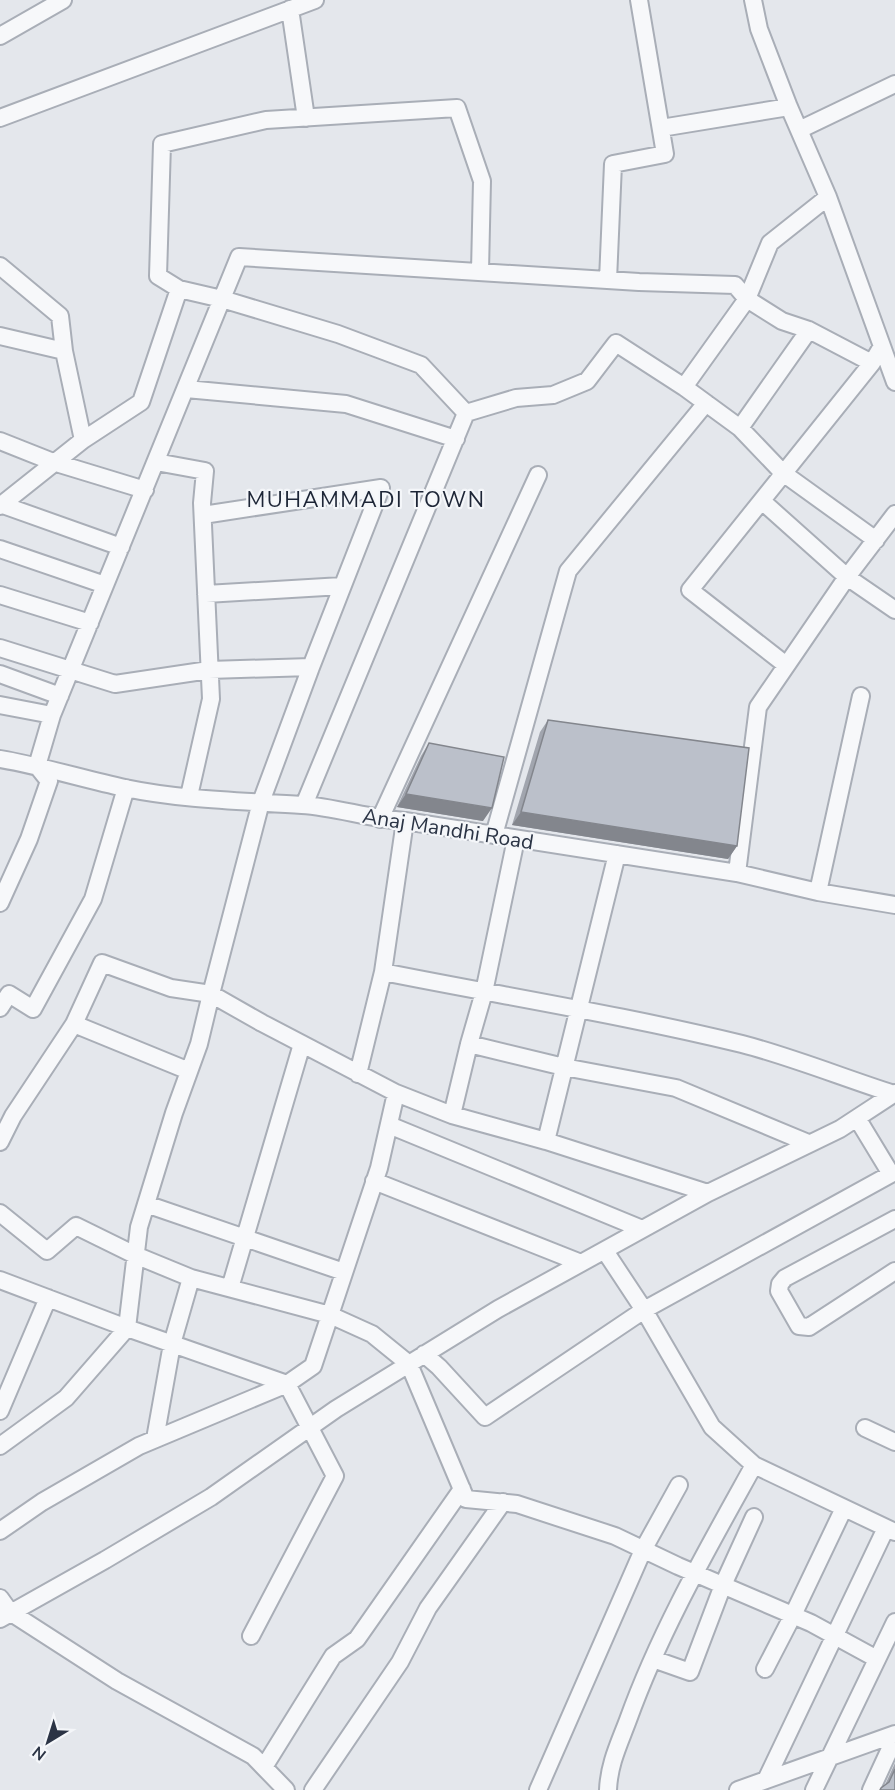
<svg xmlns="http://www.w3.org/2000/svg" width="895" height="1790" font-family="'Nunito Sans',sans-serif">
<rect width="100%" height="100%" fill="#e4e7ec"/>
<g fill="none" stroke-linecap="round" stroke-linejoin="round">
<defs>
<path id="minor" d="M753,0L759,29L789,107L828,197L895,382
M290,9L306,118
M0,36L63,0
M0,118L315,0
M661,128L789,107
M799,130L895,84
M0,266L60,316L64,351L83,440L0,506
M608,280L613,164L665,154L639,0
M179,289L158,276L162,144L266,120L457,108L482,181L480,271
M0,336L64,351
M684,387L747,299L770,243L828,197
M186,389L346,404L456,439
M466,413L516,398L553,395L587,381L616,343L684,387L740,428L783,473L876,540
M740,428L809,330
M83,440L141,402L179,289L222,299L338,334L421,365L466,413
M0,441L53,462L145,490
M156,462L205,471L202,503L211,699L189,796
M762,501L847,577L895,610
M0,504L121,547
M203,515L381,488L311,667L261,802L211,994L262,1023L396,1093
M0,549L105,585
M206,594L342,586
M0,595L90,623
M0,648L115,684L209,670L311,667
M786,665L690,590L872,363
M0,674L60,696
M0,705L52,715
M0,759C42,766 83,779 125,788C182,800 243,801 302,805C336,807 370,819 405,821L737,873L818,892L895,905
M304,805L466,413
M380,819L538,475
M494,835L568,571L706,403
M737,873L758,707L847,577L895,514
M818,892L861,696
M0,903L29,839L49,781L37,766L52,715L239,257L639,282L735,285L747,299L782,321L809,330L872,363L882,346
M383,972L405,821
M0,1008L9,994L33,1009L93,899L126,788
M469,1044L564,1067L676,1088L808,1143
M358,1074L383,972C503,996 623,1015 742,1044C792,1057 844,1078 894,1094
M452,1115L469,1044L484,992L516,839
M389,1125L642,1229
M546,1141L617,854
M0,1142L13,1116L74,1024L189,1071
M374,1181L581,1263
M146,1204L344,1272
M0,1213L47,1251L76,1226L135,1255L191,1278
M895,1219L785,1278L780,1284L779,1291L799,1326L809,1327L895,1271
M605,1251L644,1310L712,1427L754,1465L895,1532
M0,1280L127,1328L287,1384L335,1476L251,1636
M230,1288L302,1044
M424,1354L439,1367L485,1417L644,1310L891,1174L857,1118
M0,1411L48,1298
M865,1428L895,1442
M155,1439L172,1344L191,1278L330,1315L372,1334L409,1364L466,1499L517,1504L615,1536L678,1566L811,1623L877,1659
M0,1446L66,1398L127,1328L139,1227L174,1113L199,1044L211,994L171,988L102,963L74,1024
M0,1531L42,1502L139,1446L287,1384L313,1366L379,1168L396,1093L452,1115L546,1141L708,1193
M0,1598L10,1612L117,1681L253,1756L286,1790
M0,1619L105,1560L211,1497L336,1409L498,1309L708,1193L840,1129L895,1093
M653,1659L690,1672L723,1585L754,1517
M765,1669L793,1615L844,1508
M264,1767L333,1656L357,1639L462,1489
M766,1780L886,1528
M313,1790L400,1662L428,1608L503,1502
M538,1790L643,1550L679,1485
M608,1790C609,1764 619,1744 628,1720C660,1631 708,1548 754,1465
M738,1790L895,1734
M814,1790L895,1622
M871,1790L895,1738"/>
</defs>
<!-- minor casing -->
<use href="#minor" stroke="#a9aeb7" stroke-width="20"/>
<!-- minor -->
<use href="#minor" stroke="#f7f8fa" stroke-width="16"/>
</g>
<!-- wall -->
<path fill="#a1a5ae" d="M548,720L737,846L728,859L512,825L540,732Z
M429,743L483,821L397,807L421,756Z
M895,1763V1790H880L885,1785Z"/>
<!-- shaded-wall -->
<path fill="#83868d" d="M406,794L492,808L483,821L397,807Z
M521,812L737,846L728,859L512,825Z"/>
<!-- building -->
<path fill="#bbc0ca" stroke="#83868d" stroke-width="1.5" d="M548,720L749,748L737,846L521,812Z
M429,743L504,757L492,808L406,794Z
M895,1769V1790H880L881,1788L889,1782Z"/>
<g text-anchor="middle" stroke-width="4.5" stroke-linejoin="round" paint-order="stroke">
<!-- street labels -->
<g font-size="21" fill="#2b3445" stroke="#f4f6f9">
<text transform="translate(448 829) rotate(9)" y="7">Anaj Mandhi Road</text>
</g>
<!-- neighbourhood labels -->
<g font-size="22" letter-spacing="1.5" fill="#1d2536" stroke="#f4f6f9">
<text x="366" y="507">MUHAMMADI TOWN</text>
</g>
</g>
<!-- north arrow -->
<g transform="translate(48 1742) rotate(218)" stroke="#f4f6f9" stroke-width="4.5" paint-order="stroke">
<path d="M0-4.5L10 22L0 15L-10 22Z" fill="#2b3445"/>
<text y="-9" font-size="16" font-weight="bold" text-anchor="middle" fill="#2b3445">N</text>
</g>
</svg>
